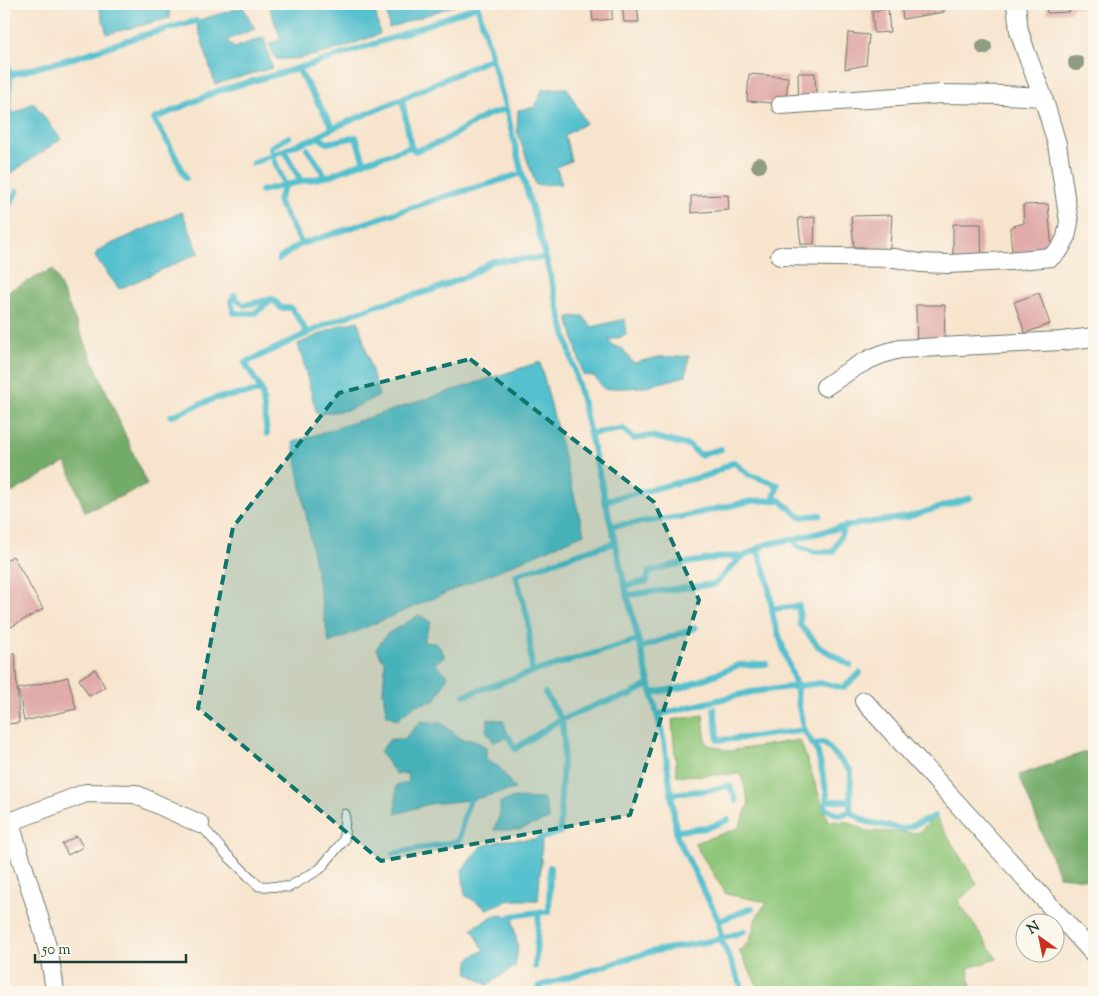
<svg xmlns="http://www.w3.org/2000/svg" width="1098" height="996" font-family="'Sorts Mill Goudy',serif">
<rect width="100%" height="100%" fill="#fbf7ec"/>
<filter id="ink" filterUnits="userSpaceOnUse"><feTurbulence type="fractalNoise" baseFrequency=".02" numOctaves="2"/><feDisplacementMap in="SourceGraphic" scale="10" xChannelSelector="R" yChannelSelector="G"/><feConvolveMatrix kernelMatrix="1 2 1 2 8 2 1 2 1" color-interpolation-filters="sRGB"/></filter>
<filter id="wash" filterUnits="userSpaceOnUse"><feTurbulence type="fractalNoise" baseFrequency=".0096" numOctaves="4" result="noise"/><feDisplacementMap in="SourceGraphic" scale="20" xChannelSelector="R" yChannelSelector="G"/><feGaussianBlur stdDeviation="1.12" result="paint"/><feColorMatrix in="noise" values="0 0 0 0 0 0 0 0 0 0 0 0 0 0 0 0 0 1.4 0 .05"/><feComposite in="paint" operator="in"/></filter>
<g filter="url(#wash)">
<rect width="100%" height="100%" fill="#f7e4cd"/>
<!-- green -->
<path fill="#8fc679" stroke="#578256" d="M703,715L706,744L729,751L800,740L828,821L849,822L867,831L918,833L935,816L977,884L958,901L997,959L968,968L972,992H938L932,985L890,987L891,992H761L739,951L750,941L756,918L767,902L726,894L694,843L739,828L749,803L741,774L677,776L672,720Z"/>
<!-- forest -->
<path fill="#73ab69" stroke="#49744e" d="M53,269L147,485L85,512L66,462L4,497V293Z
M1094,749V880L1059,876L1019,775Z"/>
<!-- water -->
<path fill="#54c0ce" stroke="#3a7e81" d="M98,4H168L170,18L107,34Z
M268,4H374L380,34C347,46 312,61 276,59L269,44L281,39Z
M386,4H459L389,28Z
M243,7L255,29L227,40L234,48L264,37L272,68L215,84L196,21Z
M567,88L586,123L565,135L571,161L556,167L562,184L536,185L517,131L518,110L535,107L542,89Z
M33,102L61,139L4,178V120Z
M182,212L199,253L119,289L95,257L98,250Z
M583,316L592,327L625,319L626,335L621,337L609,340L612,345L623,349L633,363L658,357L689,356L686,376L644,387L604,389L594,376L583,375L568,317Z
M358,321L379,396L349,410L317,414L298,344L341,325Z
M540,362L584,534L329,643L293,442Z
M419,615L431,622L423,642L437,643L445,656L435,663L448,676L435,701L415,705L397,720L386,714L383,692L385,663L376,649L387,634Z
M488,719L503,720L509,737L494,742L486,731Z
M421,721L441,723L463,740L472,739L486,747V760L499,767L515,789L470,800L429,804L396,814V786L409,782L407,774H396L380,752L390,739H404Z
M515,798L544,799L549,819L519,830H494L500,814V802Z
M542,839L541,863L538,900H509L487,909L465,895L462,870L480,847L503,840Z
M495,915L512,916L518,948L515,967L487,985L467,972L470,958L484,950L472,928Z"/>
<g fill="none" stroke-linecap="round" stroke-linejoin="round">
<!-- stream -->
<path stroke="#54c0ce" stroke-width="6" d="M477,4L506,109L523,177L544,251L583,404L625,586L664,742L677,837L719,921L721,939L744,992
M4,47L10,75
M298,69L333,128
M402,99L432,85L492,58
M12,115L8,107L10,75L80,56L137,37L196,21
M289,137L271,147L272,155L285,185L278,201L302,244
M318,137L327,143L356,137L364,162
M307,149L322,170L323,177
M286,154L301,181
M253,163L306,141L314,139L333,128L402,99L411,147
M186,178L170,146L154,119L218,91L313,64L395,37L477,6
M261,191L285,185L329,176L364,162L411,147L415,151L441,142L485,116L506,109
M4,214L17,191
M279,259L297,246L302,244L446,196L492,183L522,173
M235,295L231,301L234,313H255L271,301
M235,298L244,305L273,299L281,308H291L302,323L307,334
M171,416L216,398L262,391
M267,434L262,391L245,363L329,323L377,305L433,290L470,275L492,261L541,258
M590,434L623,429L634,439L650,436L690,446L700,455L721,449
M604,501L709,475L734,462L748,474L778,485L773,501
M611,526L680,517L752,501L780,500L800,517L820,515
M794,539L797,545L815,552H833L845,527
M757,549L767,577L774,621L796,686L799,707L804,730L818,753L827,794L825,808L839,815L850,812L867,822L904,829L935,816
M625,586L647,581L649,571L662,569L673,565L723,557L738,556
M627,595L715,584L740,558L767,544L794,539L851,525L908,517L970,498
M772,609L799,606L800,624L819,647L850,665
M640,648L695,628
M532,672L528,620L516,575L580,553L615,543
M652,693L684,687L739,665L766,664
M465,695L532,672L638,640
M714,709L718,740L745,738L804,730
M657,715L751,692L822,683L843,688L860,673
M509,737L515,749L556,722L598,704L630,695L650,684
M812,744L824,743L851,771L850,812
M671,794L710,790L730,786L736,801
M826,801H850
M676,831L707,828L728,820
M539,839L560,832L561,792L564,743L562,720L545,693
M393,854L459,841L464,816L470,800
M512,916L539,912H549L550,867
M719,921L752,908
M535,967L539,912
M540,992L539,986L650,952L721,939L744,931"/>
</g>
<g id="blocks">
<!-- building -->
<path fill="#e0aba8" d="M591,4H612V19L593,21Z
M622,4H637L639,22H624Z
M901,4H943L944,12L903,19Z
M1046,4H1083V7H1074L1069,12L1047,13Z
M888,9L890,32L874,33L872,11Z
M848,33L869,35L866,65L845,69Z
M798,73H815L817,110L799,109Z
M749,74L788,77L786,104L747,101Z
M728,195L729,210L691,213V196Z
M1048,204L1053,263L1013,265L1010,227L1024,223L1023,205Z
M892,215L889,264H862L864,247H854L851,216Z
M815,217L814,244H801L798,218Z
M953,224H981L982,269L953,270Z
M1039,293L1050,324L1025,333L1014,302Z
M916,305H945L944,352L917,353Z
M13,556L43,609L4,631V562Z
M15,653L19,723L4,724V654Z
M95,669L105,687L89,696L79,679Z
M68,677L76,709L24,721L18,689Z
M77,836L83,847L68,855L62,844Z"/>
</g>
</g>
<g filter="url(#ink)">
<use href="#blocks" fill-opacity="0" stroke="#6b776a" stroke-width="1"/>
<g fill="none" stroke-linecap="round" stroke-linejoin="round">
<defs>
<path id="lane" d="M200,824L225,853L259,886L289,887L320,869L344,840L345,814"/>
<path id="street" d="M781,105L941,94L1004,95L1043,97
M780,256L895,258L920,263L948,264L1009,261L1051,257L1060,249L1066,238L1069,222L1057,144L1043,97L1026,52L1019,31L1016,4
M825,387C851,369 869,356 900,349L1061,341L1094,337
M864,701L1094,954
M4,822H10L86,793L135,794L200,824
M10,822C25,878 49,934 55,992"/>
</defs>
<!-- lane casing -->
<use href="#lane" stroke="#6b776a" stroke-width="11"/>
<!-- street casing -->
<use href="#street" stroke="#6b776a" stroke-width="20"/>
<!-- lane -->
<use href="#lane" stroke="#fff" stroke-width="9"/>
<!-- street -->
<use href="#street" stroke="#fff" stroke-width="18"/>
</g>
<!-- trees -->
<g fill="#909b82">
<circle cx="984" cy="47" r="8"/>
<circle cx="1076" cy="63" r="8"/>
<circle cx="759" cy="165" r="8"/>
</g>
</g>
<!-- marked area -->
<path fill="#0f766e" fill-opacity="0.2" stroke="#0f766e" stroke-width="4" stroke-dasharray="10 6" stroke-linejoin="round" d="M470,359L654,502L699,600L630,815L381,861L198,708L233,527L339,393Z"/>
<!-- margin -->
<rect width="1098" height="996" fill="none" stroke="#fbf7ec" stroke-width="20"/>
<!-- north arrow -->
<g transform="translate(1040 938) rotate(327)"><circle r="24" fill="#fbf7ec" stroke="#a3ada2"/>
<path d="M0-4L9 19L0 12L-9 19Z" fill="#c8321e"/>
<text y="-8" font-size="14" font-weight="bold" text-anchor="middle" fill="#1f3d34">N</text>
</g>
<!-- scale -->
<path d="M35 954v8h151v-8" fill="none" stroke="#1f3d34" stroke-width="2.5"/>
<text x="42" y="954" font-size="15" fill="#1f3d34" stroke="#fbf7ec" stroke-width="4" paint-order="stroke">50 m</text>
</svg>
